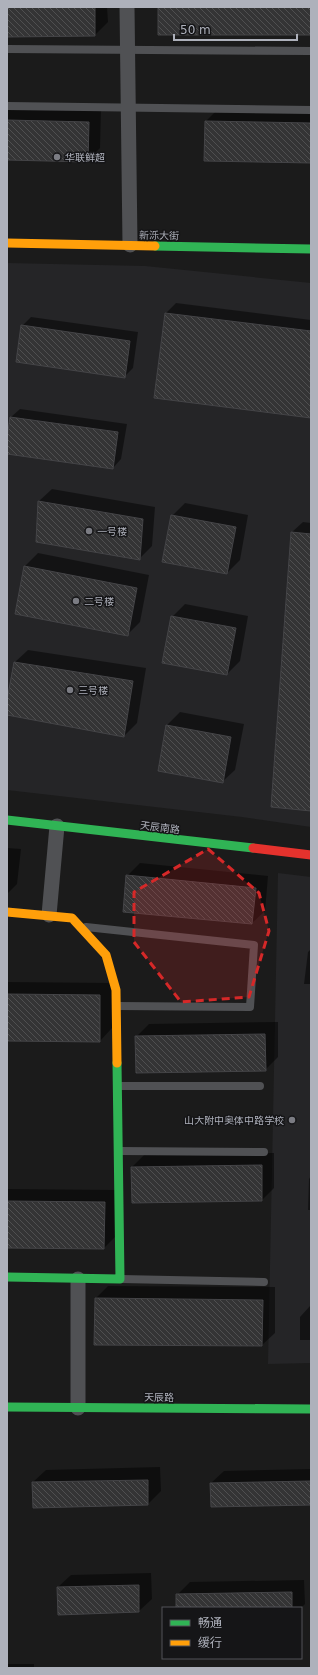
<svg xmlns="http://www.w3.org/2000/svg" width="318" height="1675" font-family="'DejaVu Sans','Noto Sans SC',sans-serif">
<defs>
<pattern id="building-back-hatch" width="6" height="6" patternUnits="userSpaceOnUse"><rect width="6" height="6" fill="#343435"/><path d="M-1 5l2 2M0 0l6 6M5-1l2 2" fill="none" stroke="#4f4f50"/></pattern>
</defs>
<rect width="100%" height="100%" fill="#1b1b1b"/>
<!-- built -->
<path fill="#252527" d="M7,263L145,266L311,283V827L242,817L7,790Z
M278,873L311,877V1363L268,1364Z"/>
<!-- shadow -->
<path fill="#0007" d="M7,7H107L108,22L95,35L7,36Z
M7,108L101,109L100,148L87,161L7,160Z
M219,108L311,110V162L206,121Z
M176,303L311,320V417L166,313Z
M31,317L138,332L133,368L124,377L22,326Z
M20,409L127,424L121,459L113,468L7,453L11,417Z
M52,489L155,507L152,546L139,559L39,501Z
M185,503L248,515L240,560L227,573L172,516Z
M303,522L311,523V810L292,532Z
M38,553L149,575L140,622L127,635L16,614L25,566Z
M185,604L248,616L240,661L227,674L172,617Z
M28,650L146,668L137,723L124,736L7,714V705L15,662Z
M180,712L244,724L235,770L222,782L159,770L167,725Z
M7,848L21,849L17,884L7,894Z
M140,863L268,876L265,911L252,923L127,876Z
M311,949V984H304L308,952Z
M7,982L113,983L112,1028L100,1041L7,1040Z
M278,1022V1057L265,1070L136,1037L149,1024Z
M274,1153V1188L262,1200L132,1167L145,1154Z
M311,1176V1210H308L309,1179Z
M7,1189L117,1190V1235L104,1248L7,1247Z
M108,1286L275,1287V1333L262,1345L96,1298Z
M310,1306L311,1340H300V1317Z
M160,1467L161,1491L148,1504L33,1482L46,1470Z
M311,1469V1504L211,1483L224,1471Z
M151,1573L152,1599L139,1611L59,1614L58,1587L71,1575Z
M304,1580L305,1604L301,1608H177V1595L190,1582Z
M7,1664H34V1668H7Z"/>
<!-- building -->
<path fill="url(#building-back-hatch)" stroke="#444447" d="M7,7H95V36L7,37Z
M158,7H311V35H158Z
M7,120L89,122L88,162L7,160Z
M205,121L311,123V163L204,161Z
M165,313L311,331V418L154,398Z
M21,325L130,341L125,378L16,362Z
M10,417L118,432L113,469L7,454V438Z
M38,501L143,519L140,560L36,542Z
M171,515L236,527L227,574L162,562Z
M291,532L311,534V811L271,807Z
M24,566L137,588L128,636L15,614Z
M171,616L236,628L227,675L162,663Z
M14,662L133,681L124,737L7,715V700Z
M166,725L231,737L223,783L158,771Z
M126,875L256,888L252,924L123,912Z
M7,994L100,995V1042L7,1041Z
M265,1034L266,1071L136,1073L135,1036Z
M262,1165V1201L132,1203L131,1167Z
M7,1201L105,1202L104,1249L7,1248Z
M95,1298L263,1300L262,1346L94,1345Z
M148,1480V1505L33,1508L32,1482Z
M311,1481V1505L211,1507L210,1483Z
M139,1585V1612L58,1615L57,1587Z
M292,1592V1608H176V1594Z"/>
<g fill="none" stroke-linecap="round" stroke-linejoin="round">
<!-- lane -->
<path stroke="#505154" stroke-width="8" d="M7,49L311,51
M7,106L311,110
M86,927L254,945L250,1007L117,1006
M119,1086H260
M119,1151L264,1152
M121,1279L264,1282"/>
<!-- street -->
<path stroke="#505154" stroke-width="15" d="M127,7L130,245
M49,915L57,826
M78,1408V1279"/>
<!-- fast -->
<path stroke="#30b455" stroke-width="9" d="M155,246L311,249
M7,820L253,848
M7,1277L120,1279L117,1063
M7,1407L311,1409"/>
<!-- slow -->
<path stroke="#ff9f0a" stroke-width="9" d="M7,243L155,246
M7,912L72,918L106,955L116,990L117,1063"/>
<!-- jam -->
<path stroke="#e5322d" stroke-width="9" d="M253,848L311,855"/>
</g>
<!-- marked area -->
<path fill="#d62828" fill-opacity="0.2" stroke="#d62828" stroke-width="3" stroke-dasharray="8 5" stroke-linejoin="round" d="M208,849L259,893L269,931L249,997L181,1002L134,942V892Z"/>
<!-- markers -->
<g fill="#7b7c83" stroke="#151517" stroke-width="1.5">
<circle cx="57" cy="157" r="4"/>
<circle cx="89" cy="531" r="4"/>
<circle cx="76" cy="601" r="4"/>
<circle cx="70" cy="690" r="4"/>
<circle cx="292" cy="1120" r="4"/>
</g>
<g text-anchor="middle" stroke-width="3" stroke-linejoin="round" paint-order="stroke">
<!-- poi labels -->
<g font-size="10" fill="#aeb1bb" stroke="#151517" text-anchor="start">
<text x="65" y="161">华联鲜超</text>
<text x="97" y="535">一号楼</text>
<text x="84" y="605">二号楼</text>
<text x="78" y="694">三号楼</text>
<text x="284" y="1124" text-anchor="end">山大附中奥体中路学校</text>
</g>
<!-- street labels -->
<g font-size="10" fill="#aeb1bb" stroke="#151517">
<text transform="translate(159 235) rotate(1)" y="4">新泺大街</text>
<text transform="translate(160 827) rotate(7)" y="4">天辰南路</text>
<text x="159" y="1401">天辰路</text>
</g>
</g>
<!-- border -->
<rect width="318" height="1675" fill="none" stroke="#aeb1bb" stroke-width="16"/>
<!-- legend -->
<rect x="162" y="1607" width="140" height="52" fill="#151517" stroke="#525359"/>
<rect x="170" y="1620" width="20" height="6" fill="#30b455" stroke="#525359"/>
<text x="198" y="1627" font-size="12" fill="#aeb1bb">畅通</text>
<rect x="170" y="1640" width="20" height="6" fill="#ff9f0a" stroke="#525359"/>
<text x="198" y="1647" font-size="12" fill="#aeb1bb">缓行</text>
<!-- scale -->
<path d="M174 34v6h123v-6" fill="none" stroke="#aeb1bb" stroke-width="2"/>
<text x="180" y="34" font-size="12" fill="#aeb1bb" stroke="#151517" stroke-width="3" paint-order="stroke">50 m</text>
</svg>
